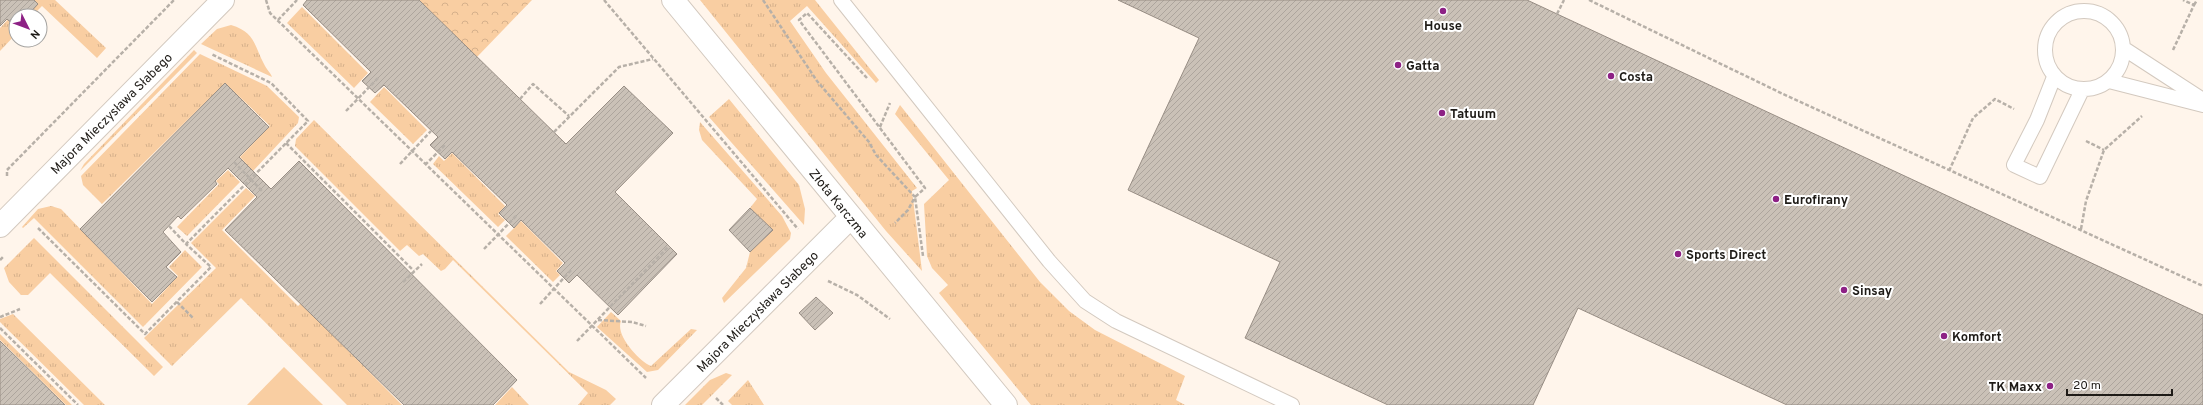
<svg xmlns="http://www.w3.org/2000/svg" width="2203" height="405" font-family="Overpass,sans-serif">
<defs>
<pattern id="grass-tufts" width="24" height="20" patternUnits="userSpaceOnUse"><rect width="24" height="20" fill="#f9cea2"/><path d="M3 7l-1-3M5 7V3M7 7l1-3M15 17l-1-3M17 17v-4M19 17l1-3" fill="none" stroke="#d5b08b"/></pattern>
<pattern id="park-crowns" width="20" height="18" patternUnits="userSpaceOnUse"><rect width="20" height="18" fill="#f9cea2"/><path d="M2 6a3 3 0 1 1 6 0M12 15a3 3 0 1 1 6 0" fill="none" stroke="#d5b08b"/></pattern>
<pattern id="building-hatch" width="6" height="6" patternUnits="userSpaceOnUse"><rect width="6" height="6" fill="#cac1b7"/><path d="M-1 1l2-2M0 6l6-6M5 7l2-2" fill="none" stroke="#ada59d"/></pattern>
</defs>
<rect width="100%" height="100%" fill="#fff5eb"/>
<!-- grass -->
<path fill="url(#grass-tufts)" d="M26,0H55L106,48L97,58L42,6L32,16H16V34L0,51V28Z
M700,0H815L879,80L876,83L807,6L790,21L826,73L917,188L912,191L922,271L886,231Z
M302,7L368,73L354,88L287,23Z
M231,25C255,32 254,45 264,64C266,69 271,73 272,77L201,44L217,29Z
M194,50L197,53L80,171L84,164Z
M200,54L267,86L299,117L298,123L253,171L240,157L270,126L225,83L102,204L83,185L81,176Z
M384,87L427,130L413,144L370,102Z
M729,99L799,185L805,209L804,225L709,117Z
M900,105L1040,282L1069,311L1095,330L1185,376L1176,400L1185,405H1031L939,293L948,285L932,268L927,256L924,204L949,180L895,114Z
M314,120L569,372L606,390L616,399L610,405H578L588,393L453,260L445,269L441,271L423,254L419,256L407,245L400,251L295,146L296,139Z
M700,122L782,216L791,233L790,239L724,303L722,298L746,268L750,252L772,230L750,208L757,199L702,140L699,130Z
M452,153L505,206L498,214L505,220L498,227L433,164L439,156L444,161Z
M228,170L240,182L187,236L177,227L219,184L216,181Z
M246,188L255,196L222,230L298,306L301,303L402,405H347L241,298L172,366L144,338L216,268L191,243Z
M51,206L61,209L152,304L178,276L169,267L185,250L202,267L143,327L34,218L23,228L22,227L38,209Z
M521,221L563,263L556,271L560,275L553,282L506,236Z
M34,238L163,367L154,376L50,273L28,295H21L9,282L4,268Z
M611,312L621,321C615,335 639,361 651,366L691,329L697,330L658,370L647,372L597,327Z
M13,314L105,405H84L0,322V319Z
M0,334L72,405H66L0,340Z
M726,373L732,375L702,405H685L710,380Z
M748,380L764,405H732L728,401Z
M512,387L529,405H495Z"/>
<!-- park -->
<path fill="url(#park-crowns)" d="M419,0H532L477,57Z"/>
<!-- pitch -->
<path fill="#f9cea2" d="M284,367L323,405H247Z"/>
<!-- building -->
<path fill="url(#building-hatch)" stroke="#978d84" d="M0,0H34L38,4L27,16H16V27L7,19L0,26Z
M307,0H419L566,144L624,86L673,133L615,192L677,254L618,315L577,275L569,283L557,271L565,263L521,220L514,228L499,213L507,205L452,152L445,159L430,145L438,137L384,85L375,93L362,81L371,72L303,5Z
M1118,0H1527L2203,315V405H1787L1578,308L1533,405H1388L1245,338L1280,262L1128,190L1199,38Z
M225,83L269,127L239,157L271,189L299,161L517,380L493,405H404L225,230L257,197L228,168L215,181L217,184L181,219L178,216L163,232L181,252L166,267L177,277L152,302L80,229Z
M750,208L773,230L750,252L729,230Z
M816,297L833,313L815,330L799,313Z
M0,341L65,405H0Z"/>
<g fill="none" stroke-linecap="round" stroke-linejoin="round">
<defs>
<path id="service" d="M841,0L1049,261L1085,301L1116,321L1292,405
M2045 50a39 39 0 1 1 78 0a39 39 0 1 1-78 0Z
M2123,48L2203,100
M2054,77L2037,120L2014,165L2040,177L2082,90
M2109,81L2203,105"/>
<path id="minor" d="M673,0L1006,405
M0,226L223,0
M663,405L850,218"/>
</defs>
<!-- service casing -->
<use href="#service" stroke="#d3c9bf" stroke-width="16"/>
<!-- minor casing -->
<use href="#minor" stroke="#d3c9bf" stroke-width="24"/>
<!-- path -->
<path stroke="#b7b0a8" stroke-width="2.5" stroke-dasharray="4 2" stroke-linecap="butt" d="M266,0L270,13L646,378
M604,0L798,229
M763,0L817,81L869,142L876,155L915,197L908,210L895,223
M1589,0L1783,94L2203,286
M2194,5L2197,0
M1557,14L1564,0
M278,20L297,0
M2173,50L2194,5L2183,0
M867,78L807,13L799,20L925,188L915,197L923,256
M520,99L533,84L569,116
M346,111L378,78
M880,127L890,103
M554,132L619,67L653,59
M2086,141L2104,150
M286,143L414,271
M234,162L263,192
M400,164L431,131
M425,165L445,145
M1949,171L1973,118L1995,99L2014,109
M7,176V170L174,0
M169,226L186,244L308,121L271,83L211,54
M38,228L145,334L211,267L186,244
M2081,229L2086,201L2104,150L2142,116
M484,249L517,215
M0,260L4,256
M828,281L857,295L890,319
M403,282L422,264
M177,302L194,319
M540,304L572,269
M0,317L20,309
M598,320L632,322L646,326
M0,328L78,405
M577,341L669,246
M716,398L723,405"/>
<!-- service -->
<use href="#service" stroke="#fff" stroke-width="14"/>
<!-- minor -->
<use href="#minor" stroke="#fff" stroke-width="22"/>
</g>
<!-- markers -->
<g fill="#8d2185" stroke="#fff" stroke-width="1.5">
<circle cx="1443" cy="11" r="4"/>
<circle cx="1398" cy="65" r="4"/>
<circle cx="1611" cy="76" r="4"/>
<circle cx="1442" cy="113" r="4"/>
<circle cx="1776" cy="199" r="4"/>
<circle cx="1678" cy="254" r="4"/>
<circle cx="1844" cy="290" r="4"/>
<circle cx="1944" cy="336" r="4"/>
<circle cx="2050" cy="386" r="4"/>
</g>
<g text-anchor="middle" stroke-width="4" stroke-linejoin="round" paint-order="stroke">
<!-- poi labels -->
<g font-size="13" font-weight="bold" fill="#1e1b17" stroke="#fff" text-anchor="start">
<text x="1443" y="30" text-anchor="middle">House</text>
<text x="1406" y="70">Gatta</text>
<text x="1619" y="81">Costa</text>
<text x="1450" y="118">Tatuum</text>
<text x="1784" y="204">Eurofirany</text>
<text x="1686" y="259">Sports Direct</text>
<text x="1852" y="295">Sinsay</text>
<text x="1952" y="341">Komfort</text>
<text x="2042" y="391" text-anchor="end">TK Maxx</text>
</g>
<!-- street labels -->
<g font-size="13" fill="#1e1b17" stroke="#fff">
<text transform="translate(111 113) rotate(-45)" y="5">Majora Mieczysława Słabego</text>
<text transform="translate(839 203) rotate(51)" y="5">Złota Karczma</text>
<text transform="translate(757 311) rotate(-45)" y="5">Majora Mieczysława Słabego</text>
</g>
</g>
<!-- north arrow -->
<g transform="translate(28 28) rotate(132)"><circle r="19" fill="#ffffff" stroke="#a5a4a2"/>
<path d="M0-3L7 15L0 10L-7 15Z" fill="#8d2185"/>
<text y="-6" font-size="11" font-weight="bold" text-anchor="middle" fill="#1e1b17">N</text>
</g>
<!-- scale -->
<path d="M2067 389v6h105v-6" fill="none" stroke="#1e1b17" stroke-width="2"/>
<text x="2073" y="389" font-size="12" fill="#1e1b17" stroke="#ffffff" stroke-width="3" paint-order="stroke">20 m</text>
</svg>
